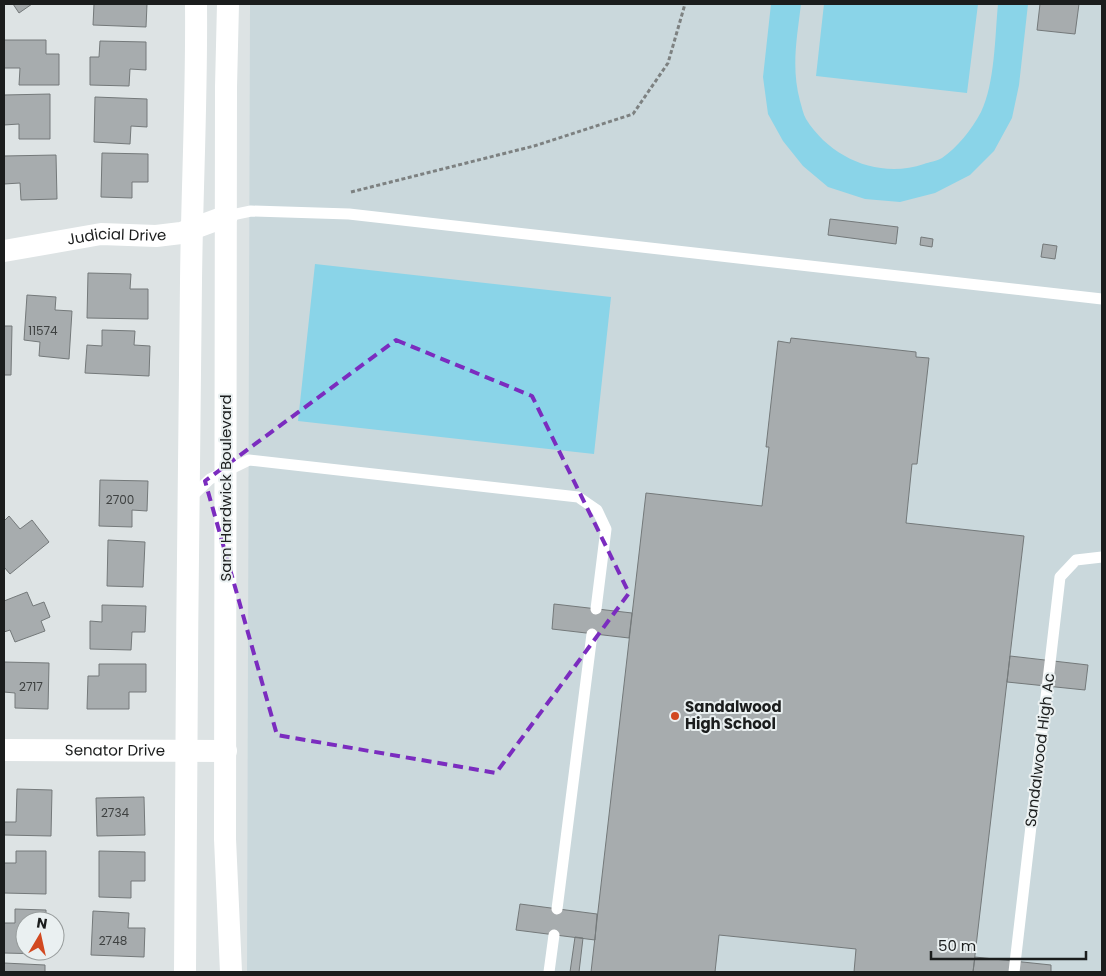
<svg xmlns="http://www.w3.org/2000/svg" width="1106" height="976" font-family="Poppins,sans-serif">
<rect width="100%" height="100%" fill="#dde3e4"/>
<!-- built -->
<path fill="#cad8dc" d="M250,4H1102V972H247Z"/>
<!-- green -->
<path fill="#8ad4e8" d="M771,4H801C797,38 791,67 800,101C802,107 803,114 806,119C831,159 880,179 924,164C929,162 937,161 942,158C957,148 972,129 981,112C995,84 995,35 998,4H1028L1019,85L1012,118L994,151L970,175L935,193L900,202L865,199L828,187L803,166L783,141L768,114L763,77Z
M824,4H978L967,93L816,76Z
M315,264L611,297L594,454L298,421Z"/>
<!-- building -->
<path fill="#a7acae" stroke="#74797a" d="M13,4H32L19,13Z
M94,4H147L146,27L93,25Z
M1040,4H1079L1075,34L1037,30Z
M4,40H46V54H59V85H19L20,68H4Z
M100,41L146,42V70L130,69L129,86L90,85V57H99Z
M50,94V139H19V124L4,125V95Z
M95,97L147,99V127L131,126L130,144L94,142Z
M102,153L148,154V182H132V198L101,197Z
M56,155L57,199L21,200L20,183L4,184V156Z
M830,219L898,227L896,244L828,235Z
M921,237L933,239L932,247L920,245Z
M1043,244L1057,246L1055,259L1041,257Z
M88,273L131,274L130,289H148V319L87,318Z
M27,295L56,297L55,310L72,311L69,359L39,356L40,342L24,340Z
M4,326H12L11,375H4Z
M102,330L135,331L134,345L150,346L149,376L85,373L87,345L102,346Z
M791,338L916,352V357L929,358L917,464H912L906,523L1024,536L973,972H854L856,949L719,935L715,972H591L646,493L762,506L769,447H766L778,341L790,343Z
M100,480L148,481L147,511L132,510V527L99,526Z
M9,516L20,529L32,520L49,542L10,574L4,567V521Z
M108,540L145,542L143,587L107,586Z
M27,592L33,606L44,602L50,617L41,621L45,631L15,642L10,630L4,632V601Z
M554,604L632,613L629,638L552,629Z
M102,605L146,606L145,632H132L131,650L90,649V621L102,622Z
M1010,656L1088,665L1085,690L1007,682Z
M4,662L49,663L48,709L15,708V693L4,692Z
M99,664H146V692H129V709H87L88,676H99Z
M17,789L52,790L51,836L4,835V822H16Z
M144,797L145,835L97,836L96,798Z
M16,851H46V894L4,893V863H16Z
M99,851L145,852V881H131V898L99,897Z
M520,904L597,914L595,940L516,930Z
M15,909L46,910V921H25V951H45V954L4,953V923H15Z
M93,911L129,913L128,928H145L144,957L91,955Z
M575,937L583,938L579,972H570Z
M975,957L1051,965V972H973Z
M4,963L45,965V972H4Z"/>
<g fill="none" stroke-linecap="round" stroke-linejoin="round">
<!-- path -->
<path stroke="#7d8181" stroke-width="3" stroke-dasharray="4 2.5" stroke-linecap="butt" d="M351,192L534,146L633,114L668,63L685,4"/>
<!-- service -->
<path stroke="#fff" stroke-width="11" d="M227,216L251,211L349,214L1102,299
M189,499L210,479L249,460L578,497L597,510L606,529L596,609
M557,909L592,634
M549,972L554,935
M1014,972L1060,577L1076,560L1102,557"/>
<!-- minor -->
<g stroke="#fff" stroke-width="22">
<path d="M228,4L226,87L225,839L231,972"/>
<path id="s1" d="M4,251L101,234L156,236L181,233L227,216"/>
<path id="s2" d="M4,750L226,751"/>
<path d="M185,972C185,742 189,511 191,281C192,189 197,96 196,4"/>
</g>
</g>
<!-- marked area -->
<path fill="none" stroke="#7b2cbf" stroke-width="4" stroke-dasharray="10 6" stroke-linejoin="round" d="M396,340L532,396L629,593L496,773L277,735L205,481Z"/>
<!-- markers -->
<circle fill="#d24920" stroke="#eaf0f1" stroke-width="2" cx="675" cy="716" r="5"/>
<g text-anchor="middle" stroke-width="4" stroke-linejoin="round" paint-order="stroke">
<!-- number labels -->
<g font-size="12" fill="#3e4141">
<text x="43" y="335">11574</text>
<text x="120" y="504">2700</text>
<text x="31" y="691">2717</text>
<text x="115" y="817">2734</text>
<text x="113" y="945">2748</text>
</g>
<!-- street labels -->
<g font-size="15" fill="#1b1d1d" stroke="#eaf0f1">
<text dy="5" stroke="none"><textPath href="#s1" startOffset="114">Judicial Drive</textPath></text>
<text transform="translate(226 488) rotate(-90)" y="5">Sam Hardwick Boulevard</text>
<text dy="5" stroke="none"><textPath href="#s2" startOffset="111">Senator Drive</textPath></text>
<text transform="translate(1040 750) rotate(-83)" y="5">Sandalwood High Ac</text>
</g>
<!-- poi labels -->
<g font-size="15" font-weight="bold" fill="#1b1d1d" stroke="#eaf0f1" text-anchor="start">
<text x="685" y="712">Sandalwood<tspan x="685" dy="17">High School</tspan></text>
</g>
</g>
<!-- border -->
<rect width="1106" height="976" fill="none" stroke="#1b1d1d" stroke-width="10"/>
<!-- north arrow -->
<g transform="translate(40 936) rotate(9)"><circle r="24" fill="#eaf0f1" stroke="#979c9c"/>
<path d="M0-4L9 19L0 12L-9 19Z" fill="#d24920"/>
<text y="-8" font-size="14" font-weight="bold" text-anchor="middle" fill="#1b1d1d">N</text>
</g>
<!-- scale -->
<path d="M931 951v8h155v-8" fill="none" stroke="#1b1d1d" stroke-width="2.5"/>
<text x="938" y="951" font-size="15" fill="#1b1d1d" stroke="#eaf0f1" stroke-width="4" paint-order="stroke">50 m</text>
</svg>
